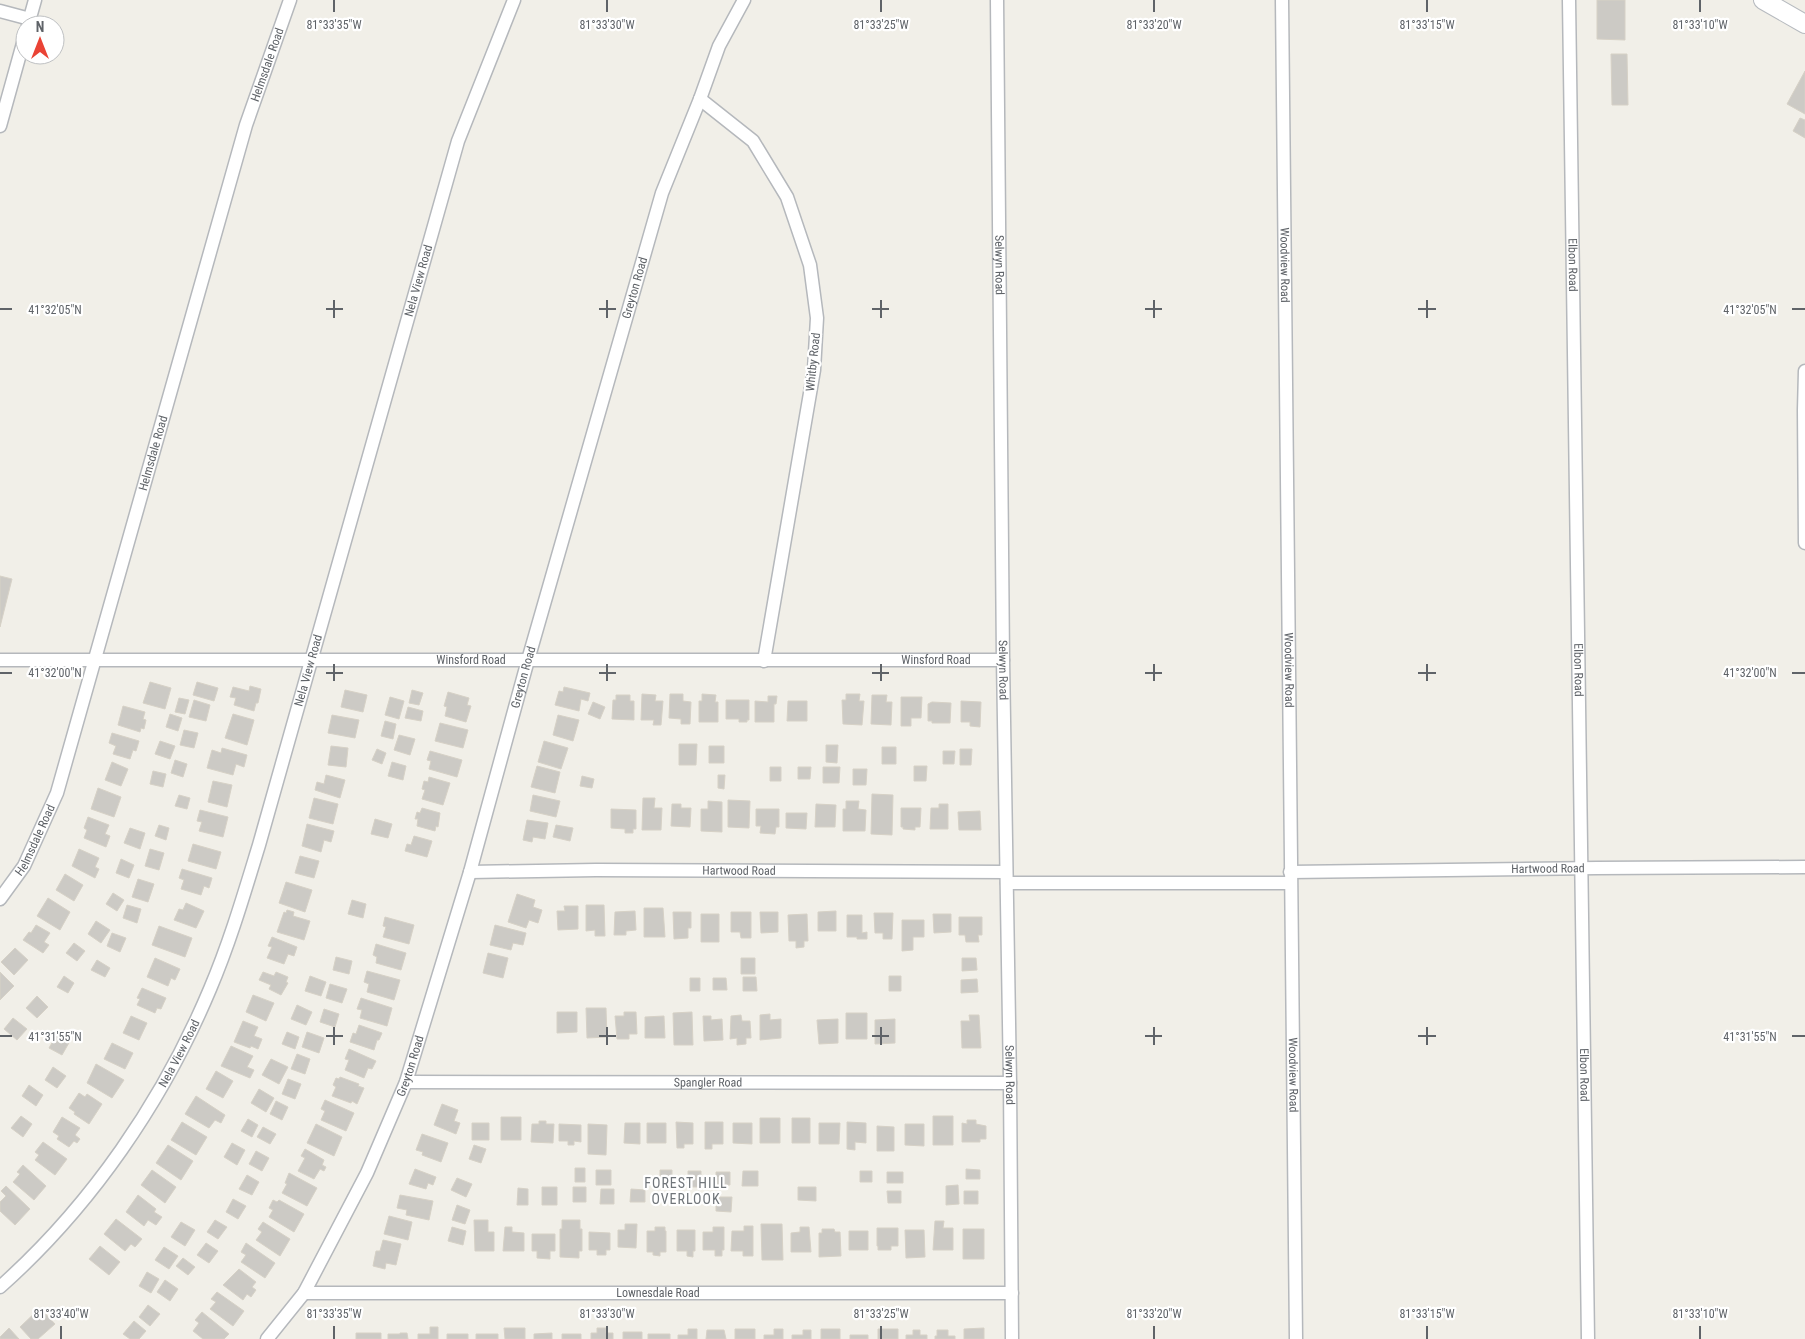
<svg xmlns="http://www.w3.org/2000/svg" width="1805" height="1339" font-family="'Roboto Condensed',sans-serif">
<rect width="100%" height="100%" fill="#f1efe8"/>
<!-- building -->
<path fill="#cccac5" stroke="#d6d1c6" d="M1597,0H1625V40L1597,39Z
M1611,54H1627L1628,105H1612Z
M1805,71V114L1787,104Z
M1800,118L1805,120V138L1793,131Z
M0,576L12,579L0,627Z
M150,682L171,688L165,709L143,703Z
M197,682L218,688L214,701L193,695Z
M250,686L261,689L258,703H256L254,711L234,705L236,698L230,697L233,687L249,691Z
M564,687L590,693L588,701L581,699L579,711L555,705L559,691L563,692Z
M345,690L367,695L363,712L341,707Z
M412,690L423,693L419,705L409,703Z
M448,692L469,698L467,705L471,706L466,722L445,716L447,707L444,706Z
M642,694L656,695L655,701H663L661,725H653L654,720H641Z
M670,694H683V701L691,702L690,724H681V719L669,718Z
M702,694L716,695L715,702H718V722H699V701H702Z
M846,694H860L859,701H864L862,725L843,724L842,700H846Z
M616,695H630V701H634V720L612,719L613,700H616Z
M872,695H887L886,702H892L891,725L871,724Z
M768,696H777L776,704H774V722H755V701L768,702Z
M390,697L404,701L399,719L385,715Z
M901,697H922L921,718H911V726H901Z
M179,698L189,700L185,714L175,712Z
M194,700L210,705L206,721L189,717Z
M726,700H749V720H747V722H739V719H726Z
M788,701H807V721H787Z
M961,701L981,702L980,727L970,726V722H961Z
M593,702L605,707L600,719L588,714Z
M932,702L951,703L950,723H932V721H928V704Z
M123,706L145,712L143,719L146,720L144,729L141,728L140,732L118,725Z
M408,707L423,711L421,721L405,718Z
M170,714L182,718L178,731L166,727Z
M233,714L254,720L247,745L225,738Z
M332,715L359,720L355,738L328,733Z
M558,715L579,720L573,741L553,735Z
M385,721L396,724L393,739L381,736Z
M440,723L468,730L463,748L435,741Z
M184,730L198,733L194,748L180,745Z
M112,733L139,741L136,751L133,750L130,759L113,754L116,746L109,743Z
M399,735L415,739L410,755L394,750Z
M160,741L175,746L170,759L155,754Z
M544,741L568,748L561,769L538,762Z
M679,744H697L696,765H679Z
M826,745H838L837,763L826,762Z
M331,746L348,748L346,767L328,765Z
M709,746H724V763H709Z
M882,747H896V764H882Z
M222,748L247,755L244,767L236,764L233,775L207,768L212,750L221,753Z
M377,749L386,753L382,764L372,760Z
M960,749H972L971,765H960Z
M430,751L462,760L457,777L429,769L431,761L427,760Z
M943,751H955L954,764H943Z
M175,760L187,764L183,777L171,773Z
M112,762L128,769L121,786L105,780Z
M392,762L406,766L403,780L388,776Z
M537,766L560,772L555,793L531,787Z
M914,766H927L926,781H914Z
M770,767H781V781H770Z
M798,767H811L810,779H798Z
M823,767H840L839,783H823Z
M853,769H867L866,785H853Z
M153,771L166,774L163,787L150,784Z
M326,775L345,780L340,798L315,790L317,782L324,784Z
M718,775H725L724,789L718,788Z
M582,776L594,779L592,788L580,786Z
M429,777L450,783L443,805L422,799L425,790L422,789L424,781L428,782Z
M213,781L232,785L227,807L208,802Z
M98,788L121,797L114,817L91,809Z
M872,794L893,795L892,835L871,834Z
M179,795L190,798L187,809L175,806Z
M533,795L560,801L556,817L530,811Z
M314,798L338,804L333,824L309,818Z
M643,798H655L654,808H662L661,830H642Z
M728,800L750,801L749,828L728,827Z
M708,801L722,802V832L701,831V809H708Z
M846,801H859L858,809L866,810L865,831H843V809H846Z
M672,804H681V808H691L690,827L671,826Z
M816,804L836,805L835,827H815Z
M939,804H948V829H930L931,808H939Z
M422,808L440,813L438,827L436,826L435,831L417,826L418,819H415L417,812L420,813Z
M901,808H921L920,827H915V830L903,829V827H901Z
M611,809L636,810V829H633V833H625V829L611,828Z
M756,809H779V827H776L775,834L760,833L761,826H756Z
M200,810L228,817L223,837L199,831L202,822L197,821Z
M980,811L981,830H959L958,812Z
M786,813H807L806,829L786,828Z
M88,817L109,825L105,834L110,836L106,847L84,838L87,830L84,828Z
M375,819L392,824L388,838L371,834Z
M527,820L548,823L545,839L533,837L532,842L523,840Z
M307,824L334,831L331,842L324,840L321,852L302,846Z
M159,825L169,828L166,840L155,836Z
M556,825L573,828L570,841L553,837Z
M130,828L145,833L140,849L124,843Z
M414,836L432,841L427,857L405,851L407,844L411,845Z
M193,844L221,852L216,869L188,861Z
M79,849L99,858L95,867L99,869L95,878L72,866Z
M150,849L164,853L159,870L145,866Z
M300,856L319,861L314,878L295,873Z
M121,859L134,865L129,878L116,873Z
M182,869L212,878L209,888L204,886L201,895L181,889L184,880L179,878Z
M65,874L83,885L74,901L56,890Z
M138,879L154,884L148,902L132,897Z
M286,882L312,890L305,912L279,903Z
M113,893L124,900L117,911L106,904Z
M517,894L535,900L533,907L542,910L538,923L529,920L526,928L508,922Z
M48,898L70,912L60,930L37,916Z
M352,900L366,904L363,918L348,914Z
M186,903L204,911L196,928L174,920L179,909L183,910Z
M127,905L141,909L137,923L123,918Z
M586,905H604L605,936H595V930L586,931Z
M564,906H578V929L558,930L557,911H565Z
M644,908H663L665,937H644Z
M287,910L294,912L293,916L310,921L304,940L277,932L284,912L286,913Z
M635,911L636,930L626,931V935H614L615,912Z
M836,911V931H818V912Z
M673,912H691V928H688V938L674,939Z
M731,912H751V938H741L740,932H731Z
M760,912H778V932L761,933Z
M874,913H893L892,939H883V933H875Z
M701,914H719V942H701Z
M807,914L808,941H804V947L796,948V941H789L788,915Z
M933,914H951V932L934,933Z
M847,915H862V933L867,932V939H857V937H847Z
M385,917L414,925L409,944L383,937L386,927L383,926Z
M959,917H982V935H978L979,942H966L965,935H959Z
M902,920H924V937H913V950L902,951Z
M96,921L110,930L101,943L88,934Z
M36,925L50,933L44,942L49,945L43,953L23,940L29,932L31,933Z
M495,925L526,933L523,945L513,943L511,950L490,945Z
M159,926L192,938L185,957L152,945Z
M112,933L126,938L120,952L107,946Z
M272,937L297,947L294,956L288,954L284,964L267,958L272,947L268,946Z
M74,943L85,951L77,961L66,953Z
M376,944L406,953L401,970L376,963L377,957L373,955Z
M15,948L28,960L14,975L1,962Z
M488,953L508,958L503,978L483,973Z
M336,957L352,961L349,974L333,970Z
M155,958L180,969L175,980L171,978L168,986L147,977Z
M741,958H755V974H741Z
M962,958H976L977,970L962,971Z
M97,960L110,968L105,977L91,970Z
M367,971L400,980L394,1000L367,992L369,984L364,982Z
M0,972L14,986L0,1000Z
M263,972L274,976L276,972L288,977L286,982L288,983L281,995L269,989L271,985L259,980Z
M64,976L74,983L68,993L57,987Z
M310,976L326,982L321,996L305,991Z
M889,976H901V991H889Z
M743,977H756L757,991H743Z
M690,978H700V991H690Z
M713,978H726L727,990H713Z
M977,979L978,992L961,993V980Z
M330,984L347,989L342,1003L326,998Z
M142,988L166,998L161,1009L157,1008L155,1013L137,1005L140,999L137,998Z
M253,995L274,1003L266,1021L246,1012Z
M37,996L48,1007L37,1018L26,1008Z
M361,998L392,1008L387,1026L360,1018L362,1010L357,1009Z
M297,1005L312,1012L306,1025L291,1019Z
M586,1008H606L607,1037L587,1038Z
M324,1009L339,1014L335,1027L320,1022Z
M557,1012H577V1032L557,1033Z
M624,1012H636L637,1034H629V1039H617L615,1016H624Z
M692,1012L693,1045H674L673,1013Z
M846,1013H867V1039H846Z
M770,1014V1020L781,1019V1038L760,1040V1015Z
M741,1015L742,1021H750L751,1038H746V1044L737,1045V1038L730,1039L731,1016Z
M969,1015H979L981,1048H962L961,1021H970Z
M131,1016L147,1023L139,1040L123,1033Z
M664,1016L665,1038H645V1017Z
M703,1016H711V1020L722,1019L723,1040L704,1041Z
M13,1018L27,1029L17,1040L4,1029Z
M838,1019V1043L819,1044L817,1020Z
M895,1019V1043L875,1044V1020Z
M243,1021L258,1027L254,1036L262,1039L258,1049L251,1046L250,1048L234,1042Z
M359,1025L382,1033L379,1040H377L374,1050L350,1042L353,1033L356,1034Z
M287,1032L299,1037L295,1049L282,1044Z
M307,1032L324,1038L319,1053L302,1047Z
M57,1034L70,1041L62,1055L49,1048Z
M112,1043L133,1053L125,1069L104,1059Z
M231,1046L253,1056L247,1067L254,1070L250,1078L221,1066Z
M349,1049L376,1061L372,1069L368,1068L364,1078L345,1070L349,1060L345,1059Z
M297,1054L310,1059L305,1074L291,1069Z
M271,1059L288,1067L279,1084L262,1075Z
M96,1064L124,1080L112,1098L87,1083Z
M53,1067L66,1076L57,1088L45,1080Z
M216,1071L233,1081L223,1098L206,1089Z
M340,1077L359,1084L358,1086L364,1088L357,1104L352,1101L351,1103L332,1096L336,1087L333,1085L336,1078L339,1079Z
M288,1079L301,1084L295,1099L282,1094Z
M29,1085L43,1095L36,1106L22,1096Z
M259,1089L274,1098L266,1112L251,1103Z
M79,1093L85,1097L87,1094L102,1104L89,1124L74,1114L75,1112L69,1108Z
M196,1096L225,1115L221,1123L215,1120L209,1128L185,1114Z
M325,1100L354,1113L346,1131L321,1120L325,1111L321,1109Z
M276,1101L288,1107L282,1120L270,1114Z
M442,1104L458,1110L454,1121L460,1123L456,1134L434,1125Z
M21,1116L32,1124L23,1137L11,1128Z
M933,1116H953V1145H933Z
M62,1117L80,1128L75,1135L80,1139L77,1143L74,1141L69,1147L57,1139L59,1136L53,1132Z
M501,1117H521V1140H501Z
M760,1118H780V1143H760Z
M792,1118H810V1143H792Z
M248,1119L258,1125L252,1137L241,1131Z
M967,1120H976V1124L986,1126V1139H980V1142H962V1123L967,1124Z
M539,1121H546V1124H554L553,1143L531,1142L532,1124H539Z
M182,1122L207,1137L196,1155L171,1140Z
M676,1122L693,1123V1144H684V1148H677Z
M705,1122H723V1144H712V1149H705Z
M847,1122L866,1123V1143L855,1142V1150L847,1149Z
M472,1123H489V1140H472Z
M625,1123H640V1144L624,1143Z
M647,1123H666V1143H647Z
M733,1123H752V1144L733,1143Z
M819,1123H840L839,1144H819Z
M316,1124L342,1137L334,1156L307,1143Z
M559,1124L581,1125V1142L574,1141V1145H568V1141H559Z
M588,1124L607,1125L606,1155L588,1154Z
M905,1124H924V1146L905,1145Z
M877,1126L894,1127V1151H877Z
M263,1127L276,1134L270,1144L257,1137Z
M422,1134L448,1143L441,1162L422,1155L423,1152L416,1150Z
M43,1142L67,1159L55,1175L35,1160L39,1155L35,1152Z
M232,1143L245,1150L237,1165L224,1157Z
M168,1145L193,1161L181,1180L156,1163Z
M474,1145L486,1149L481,1163L469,1159Z
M305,1149L324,1160L322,1165L326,1167L324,1171L320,1169L314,1179L298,1171L305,1158L301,1156Z
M256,1151L269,1158L262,1171L249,1164Z
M23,1165L46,1186L34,1200L13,1182L20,1174L17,1172Z
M575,1168H585V1182H575Z
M415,1169L436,1177L433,1185L428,1183L426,1189L409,1184Z
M966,1169L980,1170V1179H966Z
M152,1170L176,1187L165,1203L141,1185Z
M596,1170H611V1185H596Z
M660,1170H672V1185H660Z
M688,1171H701V1187H688Z
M743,1171H758V1186H742Z
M860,1171H872V1182H860Z
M716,1172H730V1185H716Z
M887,1172H903V1183H887Z
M289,1173L317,1188L307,1206L282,1193L287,1184L285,1183Z
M247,1175L259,1182L252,1195L239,1189Z
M457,1178L472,1184L466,1197L451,1190Z
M958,1185L959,1204L946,1205V1186Z
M6,1186L30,1209L15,1225L0,1211V1202L6,1196L1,1191Z
M542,1187H557V1205H542Z
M573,1187H586V1202H573Z
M798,1187H816V1201L798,1200Z
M518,1188L528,1189V1205H517Z
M601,1189H614V1204H600Z
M631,1189L645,1190V1202H630Z
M887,1191H901V1203H888Z
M964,1191H978V1204H964Z
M138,1195L156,1209L154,1212L162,1217L156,1225L148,1220L144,1226L126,1212Z
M400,1195L433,1201L429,1220L406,1215L407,1210L397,1208Z
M716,1197H732L731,1212L716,1211Z
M233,1199L246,1206L238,1219L226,1212Z
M273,1200L277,1202L279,1200L304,1214L294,1232L269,1217L273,1210L269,1208Z
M457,1205L470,1210L465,1224L452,1220Z
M389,1216L412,1222L408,1240L384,1234Z
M116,1219L142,1239L135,1247L131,1244L125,1251L104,1234Z
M215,1220L227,1227L218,1239L207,1232Z
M474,1220H488V1232H494V1251H475Z
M562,1220H580V1229H582V1251H579V1258L560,1257V1229H562Z
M935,1221H944L943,1228H953V1250H933Z
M181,1222L195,1230L185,1246L171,1237Z
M263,1222L290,1239L280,1256L256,1240L262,1232L258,1229Z
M625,1224H637L636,1248L618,1247V1230H625Z
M761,1224H782L783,1260H762Z
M744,1226H753V1256H743V1251H731L732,1231H744Z
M452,1227L466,1231L463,1245L448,1241Z
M505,1227H512V1232L524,1233V1251H503Z
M655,1227H665V1231H666V1252H660V1256L653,1255V1252H647V1231H655Z
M713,1227H724V1250H722V1256H715V1250H703V1232H713Z
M800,1227H809L811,1252H791V1233L800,1232Z
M877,1228H898V1246H891V1250H878V1246H877Z
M822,1229H834L835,1232H840L841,1256L819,1257V1233H822Z
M963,1229H984V1259H963Z
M677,1230H695V1251H693V1257L687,1256V1251H677Z
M905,1230H924L925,1257L906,1258Z
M849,1231H868V1250H849Z
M589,1232L610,1233V1250H606V1255H597V1250H589Z
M532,1234H555V1251H550V1259L537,1258V1251H532Z
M383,1240L401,1244L396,1265L386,1263L385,1269L373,1266L376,1251H380Z
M206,1243L218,1251L209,1263L197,1255Z
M246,1243L275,1263L265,1278L241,1262L246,1255L241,1252Z
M100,1246L120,1262L109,1275L89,1259Z
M164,1247L178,1256L169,1269L155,1260Z
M183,1258L195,1267L188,1275L176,1266Z
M239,1269L256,1282L252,1287L256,1290L251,1297L247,1294L243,1300L223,1285Z
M147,1272L159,1279L151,1293L139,1286Z
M165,1280L178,1289L170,1301L157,1292Z
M217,1292L244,1311L233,1326L210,1309L216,1302L211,1299Z
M148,1305L160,1314L150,1326L139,1317Z
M40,1308L55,1324L38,1339H31L20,1327Z
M202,1312L229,1334L224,1339H203L193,1331L199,1323L195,1320Z
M134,1321L146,1331L139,1339H130L123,1334Z
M430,1327H438V1339H418V1334H430Z
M9,1328L19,1339H0V1337Z
M504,1328H525V1339H505Z
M597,1328H606V1333H613V1339H591V1333H597Z
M984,1328V1339H964V1329Z
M688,1329H697V1339H678V1335H688Z
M735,1329H755V1339H735Z
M774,1329H783V1339H764V1335H774Z
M821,1329H840V1339H821Z
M878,1329H898V1339H878Z
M707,1330H724L726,1339H706Z
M803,1330H811V1339H792V1335H803Z
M913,1330H920V1335H927V1339H906V1335H913Z
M937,1330H948V1336H955V1339H935V1336H937Z
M623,1332H642V1339H623Z
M356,1333H381V1339H356Z
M400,1333H407L408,1339H388V1334H400Z
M552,1333V1339H534V1334Z
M447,1334H468V1339H447Z
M476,1334H498V1339H476Z
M562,1334H581V1339H562Z
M648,1334H670V1339H648Z
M850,1335H868V1339H850Z"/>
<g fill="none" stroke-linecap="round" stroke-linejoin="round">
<defs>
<g id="minor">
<path id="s1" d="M997,0L1003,660L1010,1083L1012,1339"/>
<path id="s2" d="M1282,0L1296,1339"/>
<path id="s3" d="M1569,0L1588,1339"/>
<path d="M0,11L30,19"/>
<path d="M28,25L35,0"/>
<path d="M700,99L753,141L787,197L810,265L817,318L814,370L764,661"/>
<path d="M0,126L25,36"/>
<path d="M1805,371L1804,410L1805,543"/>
<path id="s4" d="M0,660H1003"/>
<path id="s5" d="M470,872L596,870L1006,872"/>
<path id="s6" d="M1290,872L1597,868L1805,867"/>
<path d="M1007,883H1290"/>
<path id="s7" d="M0,899L24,866L57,793L246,125L290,0"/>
<path id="s8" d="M406,1082L1010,1083"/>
<path id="s9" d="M0,1287C91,1206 163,1101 210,989C230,942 244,894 259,845L458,141L514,0"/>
<path id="s10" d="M304,1293H1012"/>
<path id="s11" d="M267,1339L304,1293L367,1173L406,1082L470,872L528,660L662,193L700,99L719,46L744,0"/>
</g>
<path id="secondary" d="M1763,0L1805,24"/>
</defs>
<!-- minor casing -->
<use href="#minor" stroke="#b5b8bc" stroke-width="15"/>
<!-- secondary casing -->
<use href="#secondary" stroke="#b6babf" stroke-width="20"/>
<!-- minor -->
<use href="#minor" stroke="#fff" stroke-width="12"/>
<!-- secondary -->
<use href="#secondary" stroke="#fff" stroke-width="18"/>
</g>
<!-- ticks -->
<path fill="none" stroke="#5f6368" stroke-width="2" d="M334,0V12M607,0V12M881,0V12M1154,0V12M1427,0V12M1700,0V12M334,300V318M607,300V318M881,300V318M1154,300V318M1427,300V318M0,309H12M326,309H343M599,309H616M872,309H889M1145,309H1162M1418,309H1436M1792,309H1805M334,664V681M607,664V681M881,664V681M1154,664V681M1427,664V681M0,673H12M326,673H343M599,673H616M872,673H889M1145,673H1162M1418,673H1436M1792,673H1805M334,1027V1045M607,1027V1045M881,1027V1045M1154,1027V1045M1427,1027V1045M0,1036H12M326,1036H343M599,1036H616M872,1036H889M1145,1036H1162M1418,1036H1436M1792,1036H1805M61,1326V1339M334,1326V1339M607,1326V1339M881,1326V1339M1154,1326V1339M1427,1326V1339M1700,1326V1339"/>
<g text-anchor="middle" stroke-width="4.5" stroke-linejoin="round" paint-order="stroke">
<!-- street labels -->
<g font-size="12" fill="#5f6368" stroke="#fff">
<text dy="4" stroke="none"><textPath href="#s7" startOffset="879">Helmsdale Road</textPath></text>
<text dy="4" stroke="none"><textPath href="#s1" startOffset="265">Selwyn Road</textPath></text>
<text dy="4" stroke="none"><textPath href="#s2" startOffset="265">Woodview Road</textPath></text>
<text dy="4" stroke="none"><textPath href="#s3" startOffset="265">Elbon Road</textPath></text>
<text dy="4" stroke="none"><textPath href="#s9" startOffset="1106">Nela View Road</textPath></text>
<text dy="4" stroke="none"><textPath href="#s11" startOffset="1120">Greyton Road</textPath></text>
<text transform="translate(813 362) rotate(-84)" y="4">Whitby Road</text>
<text dy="4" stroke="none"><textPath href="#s7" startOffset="474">Helmsdale Road</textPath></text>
<text dy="4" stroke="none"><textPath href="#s4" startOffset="471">Winsford Road</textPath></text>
<text dy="4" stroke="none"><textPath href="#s4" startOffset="936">Winsford Road</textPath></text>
<text dy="4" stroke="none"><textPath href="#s3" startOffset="670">Elbon Road</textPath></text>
<text dy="4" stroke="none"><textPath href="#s9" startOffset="701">Nela View Road</textPath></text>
<text dy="4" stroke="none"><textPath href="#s1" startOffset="670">Selwyn Road</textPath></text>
<text dy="4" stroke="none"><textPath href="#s2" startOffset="670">Woodview Road</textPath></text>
<text dy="4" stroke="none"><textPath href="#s11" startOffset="715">Greyton Road</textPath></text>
<text dy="4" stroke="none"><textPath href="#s7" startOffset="69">Helmsdale Road</textPath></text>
<text dy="4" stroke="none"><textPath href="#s6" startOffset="258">Hartwood Road</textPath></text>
<text dy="4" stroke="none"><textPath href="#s5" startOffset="269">Hartwood Road</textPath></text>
<text dy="4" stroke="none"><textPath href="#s9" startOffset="296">Nela View Road</textPath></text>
<text dy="4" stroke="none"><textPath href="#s11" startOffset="310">Greyton Road</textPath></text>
<text dy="4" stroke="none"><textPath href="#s1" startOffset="1075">Selwyn Road</textPath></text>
<text dy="4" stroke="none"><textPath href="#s2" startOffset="1075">Woodview Road</textPath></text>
<text dy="4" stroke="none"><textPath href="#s3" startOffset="1075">Elbon Road</textPath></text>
<text dy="4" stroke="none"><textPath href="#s8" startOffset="302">Spangler Road</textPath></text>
<text dy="4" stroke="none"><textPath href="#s10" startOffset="354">Lownesdale Road</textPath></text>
</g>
<!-- neighbourhood labels -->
<g font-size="14" letter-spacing="1" fill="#70757a" stroke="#fff">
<text x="686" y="1188">FOREST HILL<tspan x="686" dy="16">OVERLOOK</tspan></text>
</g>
</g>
<g font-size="12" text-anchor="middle" fill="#5f6368" stroke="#fff" stroke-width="4.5" stroke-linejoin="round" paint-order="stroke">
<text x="334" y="29">81°33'35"W</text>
<text x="607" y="29">81°33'30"W</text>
<text x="881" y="29">81°33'25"W</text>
<text x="1154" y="29">81°33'20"W</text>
<text x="1427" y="29">81°33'15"W</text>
<text x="1700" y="29">81°33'10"W</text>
<text x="55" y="314">41°32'05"N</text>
<text x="1750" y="314">41°32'05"N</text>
<text x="55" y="677">41°32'00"N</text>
<text x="1750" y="677">41°32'00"N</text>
<text x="55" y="1041">41°31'55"N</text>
<text x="1750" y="1041">41°31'55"N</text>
<text x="61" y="1318">81°33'40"W</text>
<text x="334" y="1318">81°33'35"W</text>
<text x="607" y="1318">81°33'30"W</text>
<text x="881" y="1318">81°33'25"W</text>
<text x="1154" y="1318">81°33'20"W</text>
<text x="1427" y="1318">81°33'15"W</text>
<text x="1700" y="1318">81°33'10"W</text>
</g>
<!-- north arrow -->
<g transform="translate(40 40)"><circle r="24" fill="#ffffff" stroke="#bfc1c3"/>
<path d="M0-4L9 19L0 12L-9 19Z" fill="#ea4335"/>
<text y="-8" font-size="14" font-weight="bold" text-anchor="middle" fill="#5f6368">N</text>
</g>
</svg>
